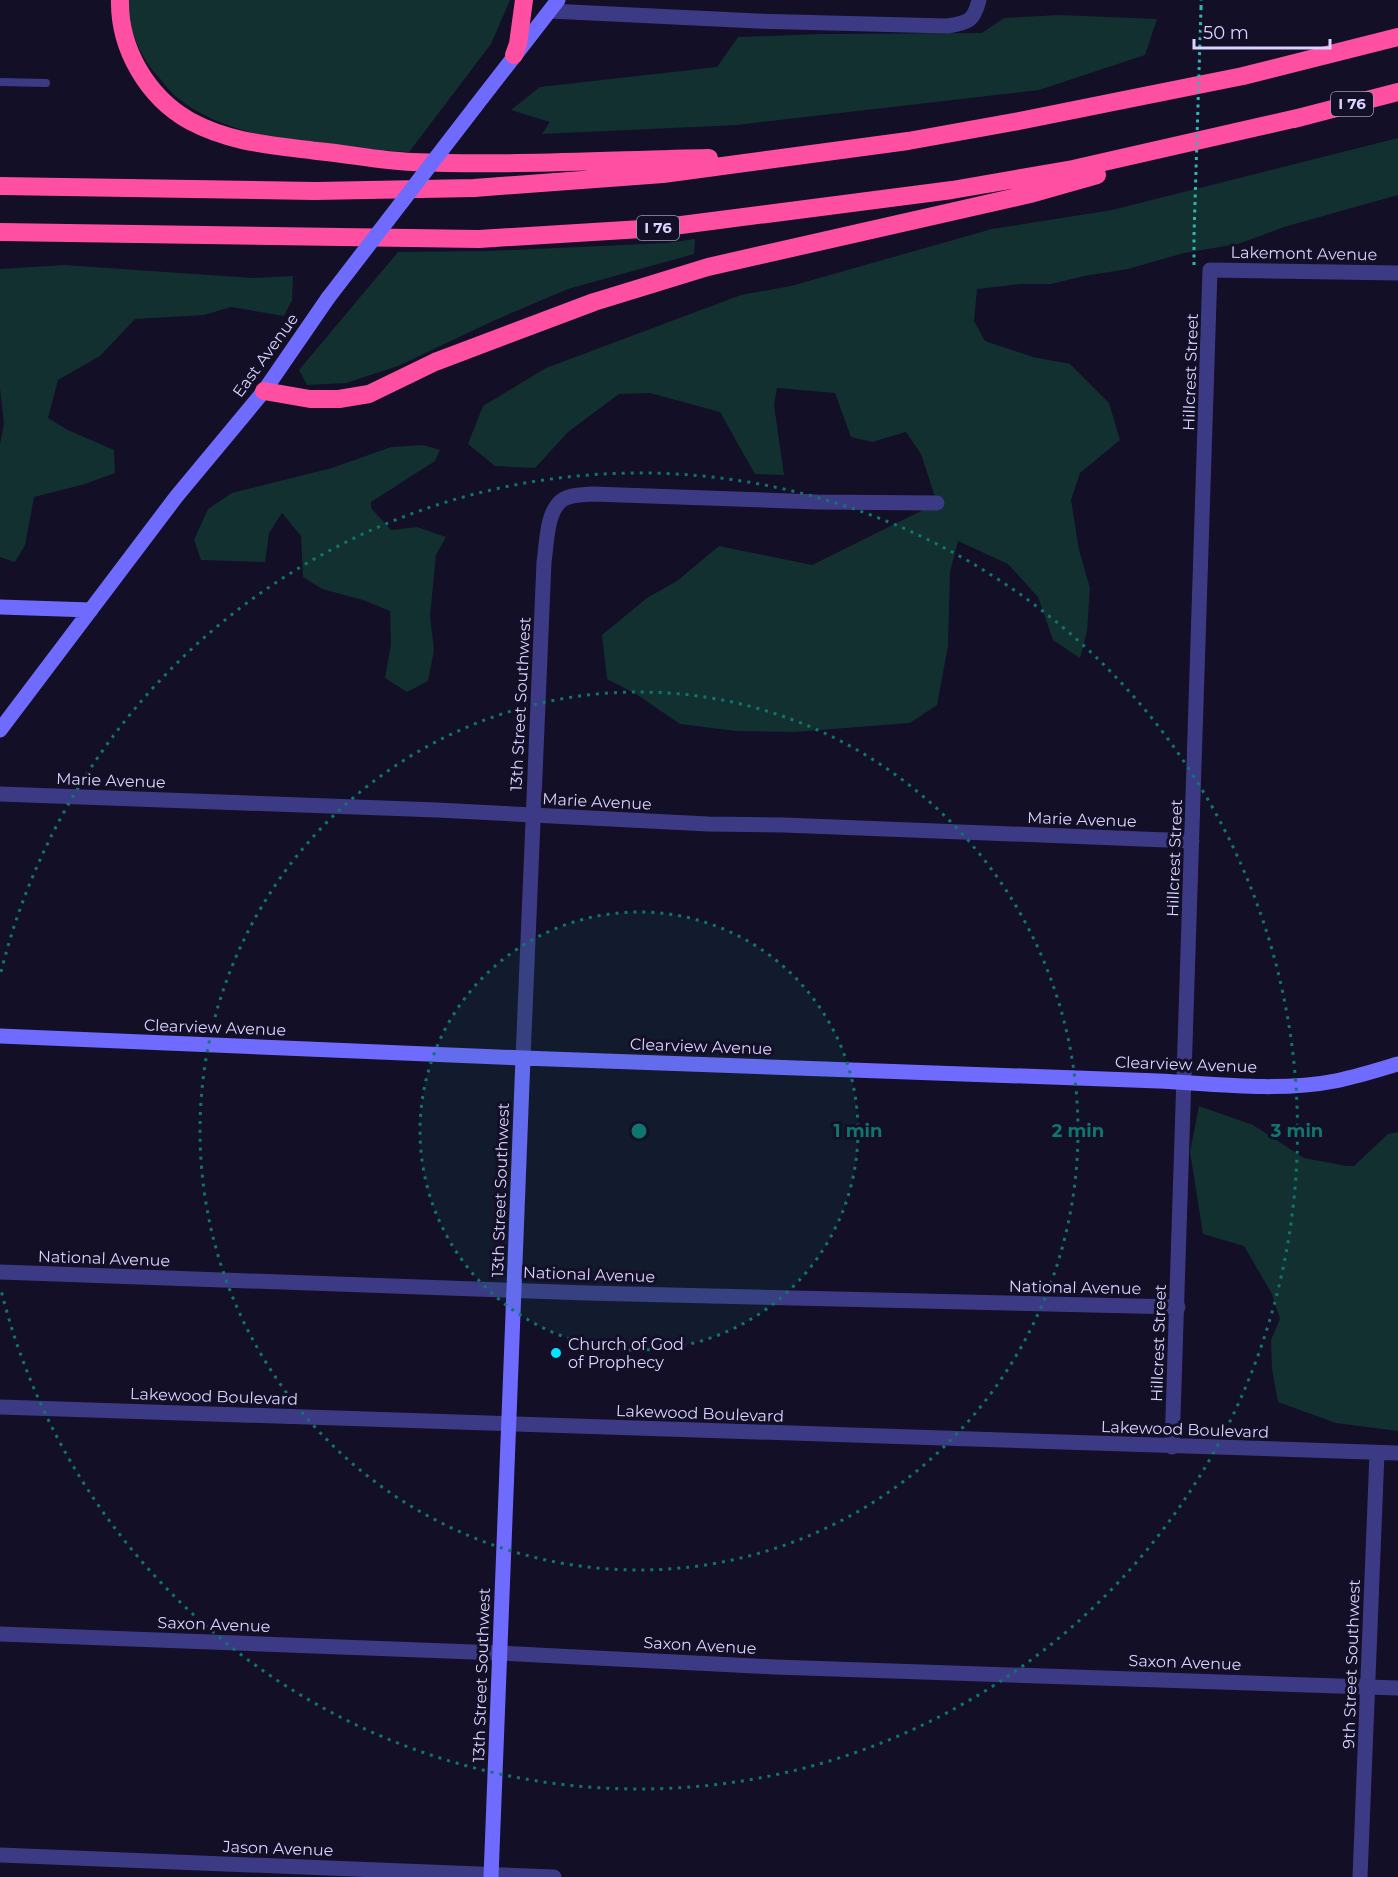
<svg xmlns="http://www.w3.org/2000/svg" width="1398" height="1877" font-family="Montserrat,sans-serif">
<rect width="100%" height="100%" fill="#130f26"/>
<!-- green -->
<path fill="#12302f" d="M128,0H510L491,44L409,152C340,147 235,144 179,99C169,92 162,80 154,72C140,56 125,21 128,0Z
M1060,15L1157,19L1145,55L1039,90L737,125L542,134L550,122L511,110L540,87L717,67L738,37L822,34L982,33L1004,18Z
M1398,138V195L1284,227L1238,244L1184,253L1128,269L1084,276L1051,284H1020L977,289L974,321L985,341L1033,357L1070,364L1109,403L1120,440L1080,473L1071,500L1079,550L1090,588L1087,631L1080,658L1053,640L1038,597L1008,564L958,541L950,572L948,646L937,705L910,723L794,732L736,731L680,724L636,694L607,679L602,635L647,598L677,581L719,546L812,565L937,503L921,454L906,432L872,442L851,437L835,393L777,388L774,405L784,475L755,474L720,412L650,393L619,394L568,432L535,468L495,466L468,444L483,406L546,368L741,295L791,286L992,229L1112,210Z
M695,239L694,254L568,289L493,321L398,366L346,383L307,385L299,370L398,252L489,251L667,243Z
M64,265L253,278L293,276L292,300L284,316L231,307L204,315L135,319L100,356L58,380L48,418L68,430L114,450L115,473L85,484L34,497L25,545L15,562L0,557V444L4,424L0,388V269Z
M423,445L440,450L435,461L371,502V508L391,530L417,527L446,537L436,555L430,616L434,650L428,681L407,692L385,678L391,644L390,611L363,600L322,589L303,577L301,536L282,513L269,533L265,562L201,560L194,540L208,509L232,493L332,468L391,447Z
M1199,1106L1253,1125L1304,1158L1347,1166H1354L1388,1134L1398,1132V1431L1336,1423L1278,1402L1272,1369L1271,1340L1280,1319L1272,1294L1244,1246L1203,1234L1190,1152Z"/>
<g fill="none" stroke-linecap="round" stroke-linejoin="round">
<!-- path -->
<path stroke="#2fb8b0" stroke-width="3" stroke-dasharray="3 4.5" stroke-linecap="butt" d="M1201,8V0
M1194,265V235"/>
<!-- lane -->
<path stroke="#3d3a85" stroke-width="8" d="M0,82L46,83"/>
<!-- street -->
<path stroke="#3d3a85" stroke-width="15" d="M550,11L757,21L947,26C968,23 974,21 979,0
M0,794L437,810L708,824L784,825L1192,841
M523,1058L544,562C547,544 546,509 564,499C572,494 584,495 593,494L818,502L937,503
M0,1272L587,1293L1178,1307
M0,1407L1398,1453
M1172,1447L1210,270L1398,273
M0,1634L500,1653L775,1667L1398,1688
M0,1855L554,1877
M1360,1877L1377,1453"/>
<!-- secondary -->
<path stroke="#6f6bff" stroke-width="15" d="M475,107L558,0
M0,607L91,610
M0,730L176,497L264,391L328,298
M0,1036L523,1058L1159,1081C1214,1084 1281,1092 1335,1081C1356,1077 1377,1070 1398,1064
M491,1877L523,1058"/>
<!-- highway -->
<path stroke="#ff4fa3" stroke-width="18" d="M120,0C119,48 147,97 190,121C231,143 271,145 317,151C349,154 381,161 412,162C509,166 611,160 709,158
M514,55L518,44L524,0
M1294,119L1398,92
M0,186L315,191L474,188L663,174L908,141L1019,121L1243,76L1398,37
M0,232L479,239L658,228L952,190L1073,169L1306,116
M264,391L310,399H339L369,394L435,362L594,302L708,267L1030,194L1097,175"/>
<!-- path-bridge -->
<path stroke="#2fb8b0" stroke-width="3" stroke-dasharray="3 4.5" stroke-linecap="butt" d="M1194,235L1201,8"/>
<!-- secondary-bridge -->
<path stroke="#6f6bff" stroke-width="15" d="M328,298L475,107"/>
</g>
<!-- distance rings -->
<circle cx="639" cy="1131" r="219" fill="#0f766e" fill-opacity=".12"/>
<g fill="none" stroke="#0f766e" stroke-width="3" stroke-dasharray="3 6">
<circle cx="639" cy="1131" r="219"/>
<circle cx="639" cy="1131" r="439"/>
<path d="M1 972A658 658 0 1 1 1 1290"/>
</g>
<!-- markers -->
<circle fill="#00e5ff" stroke="#130f26" stroke-width="2" cx="556" cy="1353" r="6"/>
<g text-anchor="middle" stroke-width="6" stroke-linejoin="round" paint-order="stroke">
<!-- shield labels -->
<g fill="#130f26" stroke="#9e99be" stroke-width="1.5">
<rect x="1331" y="92" width="42" height="24" rx="4.5"/>
<rect x="637" y="216" width="42" height="24" rx="4.5"/>
</g>
<g font-size="15" font-weight="bold" fill="#d9d4ff">
<text x="1352" y="109">I 76</text>
<text x="658" y="233">I 76</text>
</g>
<!-- street labels -->
<g font-size="16" fill="#d9d4ff" stroke="#130f26">
<text transform="translate(1304 253) rotate(1)" y="6">Lakemont Avenue</text>
<text transform="translate(265 355) rotate(-54)" y="6">East Avenue</text>
<text transform="translate(1190 372) rotate(-88)" y="6">Hillcrest Street</text>
<text transform="translate(520 704) rotate(-87)" y="6">13th Street Southwest</text>
<text transform="translate(111 780) rotate(2)" y="6">Marie Avenue</text>
<text transform="translate(597 801) rotate(3)" y="6">Marie Avenue</text>
<text transform="translate(1082 819) rotate(2)" y="6">Marie Avenue</text>
<text transform="translate(1174 858) rotate(-88)" y="6">Hillcrest Street</text>
<text transform="translate(215 1027) rotate(2)" y="6">Clearview Avenue</text>
<text transform="translate(701 1046) rotate(2)" y="6">Clearview Avenue</text>
<text transform="translate(1186 1064) rotate(2)" y="6">Clearview Avenue</text>
<text transform="translate(500 1190) rotate(-88)" y="6">13th Street Southwest</text>
<text transform="translate(104 1258) rotate(2)" y="6">National Avenue</text>
<text transform="translate(589 1274) rotate(2)" y="6">National Avenue</text>
<text transform="translate(1075 1287) rotate(1)" y="6">National Avenue</text>
<text transform="translate(1158 1343) rotate(-88)" y="6">Hillcrest Street</text>
<text transform="translate(214 1396) rotate(2)" y="6">Lakewood Boulevard</text>
<text transform="translate(700 1413) rotate(2)" y="6">Lakewood Boulevard</text>
<text transform="translate(1185 1429) rotate(2)" y="6">Lakewood Boulevard</text>
<text transform="translate(214 1624) rotate(2)" y="6">Saxon Avenue</text>
<text transform="translate(700 1645) rotate(3)" y="6">Saxon Avenue</text>
<text transform="translate(1185 1662) rotate(2)" y="6">Saxon Avenue</text>
<text transform="translate(1351 1664) rotate(-88)" y="6">9th Street Southwest</text>
<text transform="translate(481 1675) rotate(-88)" y="6">13th Street Southwest</text>
<text transform="translate(278 1848) rotate(2)" y="6">Jason Avenue</text>
</g>
<!-- poi labels -->
<g font-size="16" fill="#d9d4ff" stroke="#130f26" text-anchor="start">
<text x="568" y="1350">Church of God<tspan x="568" dy="18">of Prophecy</tspan></text>
</g>
</g>
<circle cx="639" cy="1131" r="9" fill="#0f766e" stroke="#130f26" stroke-width="3"/>
<g font-size="18" text-anchor="middle" font-weight="bold" fill="#0f766e" stroke="#130f26" stroke-width="6" stroke-linejoin="round" paint-order="stroke">
<text x="858" y="1137">1 min</text>
<text x="1078" y="1137">2 min</text>
<text x="1297" y="1137">3 min</text>
</g>
<!-- scale -->
<path d="M1194 39v9h136v-9" fill="none" stroke="#d9d4ff" stroke-width="3"/>
<text x="1203" y="39" font-size="18" fill="#d9d4ff" stroke="#130f26" stroke-width="4.5" paint-order="stroke">50 m</text>
</svg>
